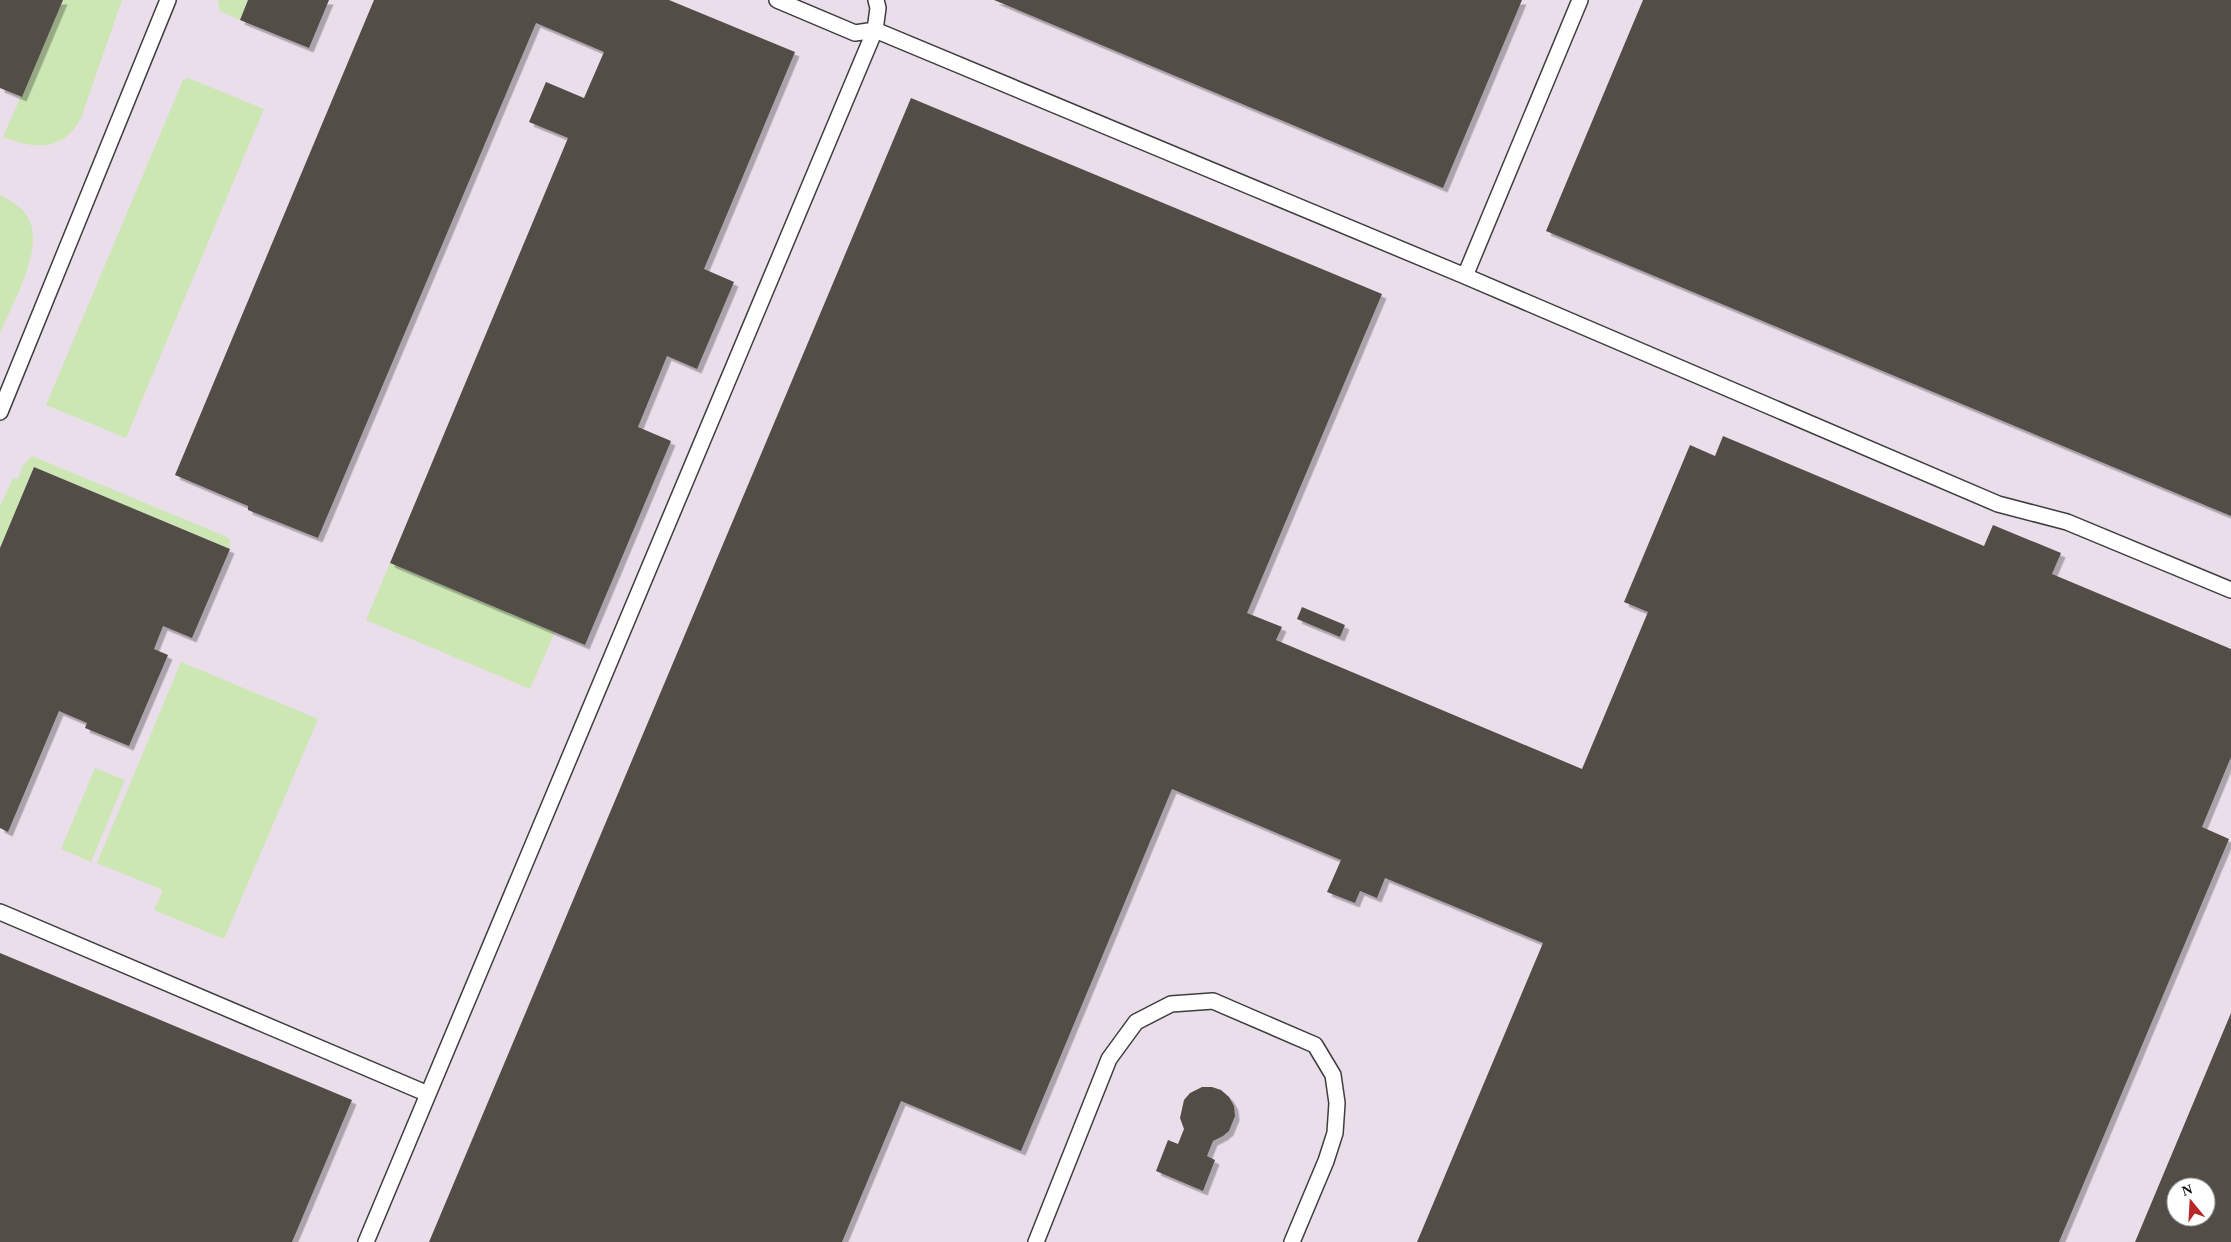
<svg xmlns="http://www.w3.org/2000/svg" width="2231" height="1242" font-family="Georgia,serif">
<defs>
<filter id="shadow"><feDropShadow dx="4.5" dy="4.5" stdDeviation="0" flood-color="#0004"/></filter>
</defs>
<rect width="100%" height="100%" fill="#fffce9"/>
<!-- industrial -->
<path fill="#e9deea" fill-rule="evenodd" d="M0,0H2231V1242H0ZM2176,1187H2206V1217H2176Z"/>
<!-- green -->
<path fill="#cce7b4" d="M63,0H122L81,118C63,152 35,149 3,137Z
M218,0H248L240,20L220,11Z
M188,78L264,109L126,438L46,405L183,80Z
M0,195C9,200 19,205 25,213C49,242 12,304 0,333Z
M32,456L227,537L230,540V549L34,467L0,548V506L13,478L18,479L23,466Z
M390,563L555,632L530,689L366,620Z
M181,662L318,719L224,939L154,910L163,890L97,863Z
M95,768L125,780L91,862L61,849Z"/>
<!-- building -->
<path fill="#534d47" fill-rule="evenodd" filter="url(#shadow)" d="M0,0H63L22,97L0,88Z
M248,0H329L309,48L240,20Z
M374,0H669L795,52L704,269L734,282L697,369L667,356L638,427L671,441L585,645L390,563L568,138L529,122L546,82L584,98L604,52L536,23L318,538L248,510V506L175,475Z
M994,0H1522L1443,188Z
M1643,0H2231V516L1546,231Z
M911,98L1382,294L1247,613L1282,627L1276,640L1582,769L1648,612L1624,602L1690,445L1715,456L1723,436L1984,546L1993,525L2061,553L2052,574L2231,649V757L2202,827L2229,839L2059,1242H1417L1543,943L1385,878L1377,898L1360,891L1355,903L1327,892L1341,860L1172,789L1021,1151L901,1101L842,1242H429Z
M34,467L230,549L192,638L163,626L154,649L168,655L129,746L85,728L87,723L59,711L8,832L0,828V548Z
M1302,607L1345,625L1340,637L1297,619Z
M0,953L352,1100L292,1242H0Z
M2231,1013V1242H2135ZM2176,1187H2206V1217H2176Z
M1202,1087H1212L1221,1090L1229,1097L1234,1106L1235,1116L1229,1131L1223,1136L1213,1141L1207,1156L1215,1160L1203,1191L1156,1171L1168,1140L1178,1144L1184,1129L1180,1118L1184,1100L1190,1093Z"/>
<g fill="none" stroke-linecap="round" stroke-linejoin="round">
<defs>
<path id="service" d="M777,0L855,33L875,30L1465,276L1580,0
M1465,276L1998,504L2067,522L2231,590
M0,412L168,0
M0,912L428,1094
M366,1242L875,30L878,8L876,0
M1036,1242L1109,1059L1136,1022L1171,1004L1213,1001L1315,1045L1333,1075L1337,1103L1335,1133L1326,1161L1292,1242"/>
</defs>
<!-- service casing -->
<use href="#service" stroke="#3e3e3e" stroke-width="18"/>
<!-- service -->
<use href="#service" stroke="#fff" stroke-width="15"/>
</g>
<!-- north arrow -->
<g transform="translate(2191 1202) rotate(342)"><circle r="24" fill="#ffffff" stroke="#9d9d9d"/>
<path d="M0-4L9 19L0 12L-9 19Z" fill="#b82726"/>
<text y="-8" font-size="14" font-weight="bold" text-anchor="middle" fill="#0b0b0b">N</text>
</g>
</svg>
